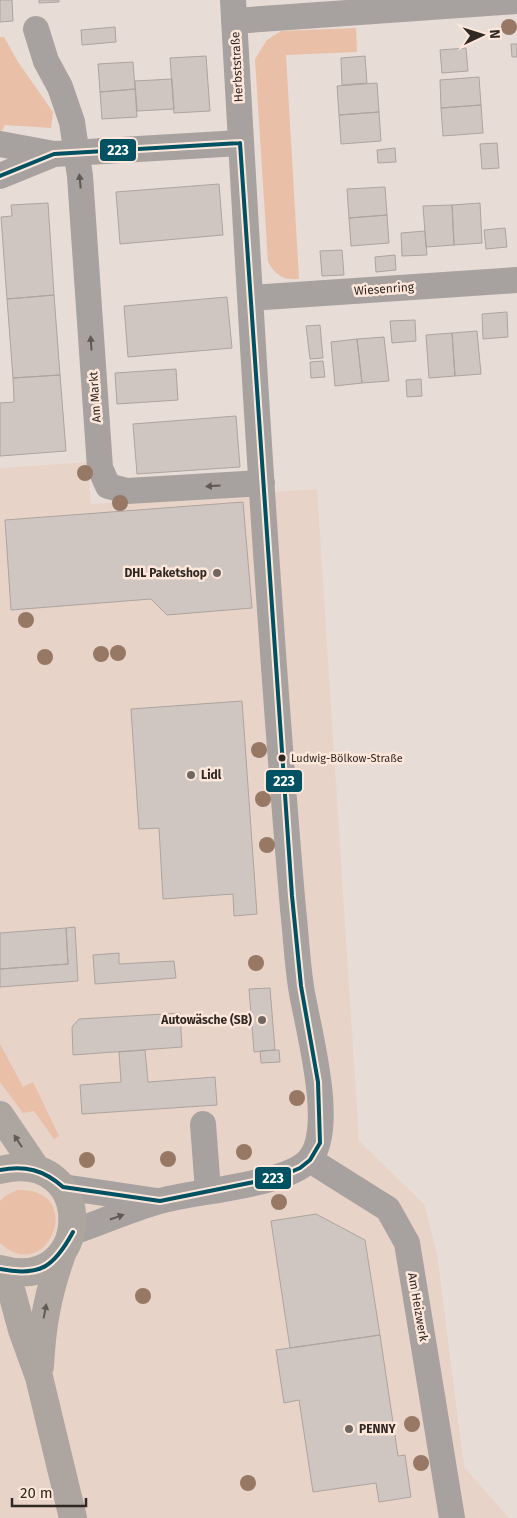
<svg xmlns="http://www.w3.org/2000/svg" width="517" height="1518" font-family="'Fira Sans',sans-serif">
<rect width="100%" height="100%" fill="#e8dcd6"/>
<!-- built -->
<path fill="#e8d3c8" d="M87,462L91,504L317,489L359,1141L424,1204L437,1253L464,1467L509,1518H0V468Z"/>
<!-- green -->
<path fill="#e9bfa7" d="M356,28L357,52L286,55L299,279C283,280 276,276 268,262L255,59L267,40L281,31Z
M0,37H4L18,62L53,112L51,128L5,125L0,134Z
M0,1044L23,1087L33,1082L59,1136L54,1139L34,1111L23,1113L0,1082Z
M17,1190C88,1187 48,1288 0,1243V1201L5,1196Z"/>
<!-- building -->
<path fill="#d0c6c1" stroke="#ada49f" d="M0,0H12L13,21L0,22Z
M39,0H59V2L39,3Z
M115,27L116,42L82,45L81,30Z
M511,44H517V57H512Z
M466,48L468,71L442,73L440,50Z
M206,56L210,111L174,113L170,58Z
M365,56L367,83L342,85L341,58Z
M133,62L135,89L100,92L98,64Z
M479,77L481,105L441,108L440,80Z
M172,79L174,109L137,111L135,81Z
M377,83L379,112L339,115L337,86Z
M135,89L137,117L102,119L100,92Z
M481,105L483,133L443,136L441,108Z
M379,112L381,141L341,144L339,115Z
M497,143L499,168L482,169L480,144Z
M395,148L396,162L378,163L377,150Z
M219,184L223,235L120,244L116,192Z
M385,187L387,215L349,218L347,189Z
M48,203L54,295L7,299L1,217L12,216L11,205Z
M480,203L482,243L454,245L452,205Z
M452,205L454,245L426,247L423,206Z
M387,215L389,243L351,246L349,218Z
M505,228L507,247L486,249L484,230Z
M425,231L427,255L402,256L401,233Z
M342,250L344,275L322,276L320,251Z
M395,255L396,270L376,272L375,257Z
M54,295L60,375L13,378L7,299Z
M227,297L232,348L128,357L124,306Z
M507,312L508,337L483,339L482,314Z
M415,320L416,341L392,343L390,321Z
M320,325L323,358L310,359L306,326Z
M477,331L481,374L455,376L452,333Z
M452,333L455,376L429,378L426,335Z
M384,337L389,381L362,383L357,339Z
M357,339L362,383L335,386L331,342Z
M323,361L325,377L311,378L310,362Z
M176,369L178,400L117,404L115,373Z
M60,375L66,451L0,456V403L14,402L13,378Z
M421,379L422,396L407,397L406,380Z
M236,416L240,467L137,474L133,424Z
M243,502L252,608L167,615L151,599L11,610L5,520Z
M242,701L257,914L234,916L233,894L163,899L159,828L139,829L131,709Z
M75,927L78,981L0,987V969L68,964L66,928Z
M66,928L68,964L0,969V933Z
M119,953V964L174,961L176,978L95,984L93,955Z
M270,988L275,1050L254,1052L249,989Z
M180,1013L182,1047L73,1055L72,1027L79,1019Z
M145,1050L148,1082L215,1077L217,1105L82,1114L80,1085L121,1082L119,1052Z
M275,1050H279L280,1062L261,1063L260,1051Z
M316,1214L365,1240L380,1335L290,1348L271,1221Z
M380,1335L398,1456L405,1455L411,1497L379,1502L376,1483L313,1492L299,1400L284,1403L276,1350Z"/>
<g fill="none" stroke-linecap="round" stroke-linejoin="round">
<!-- minor -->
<path stroke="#a7a19f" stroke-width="26" d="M234,21L517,1
M36,29L46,61L60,87L72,122L80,176L100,468L108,486L127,491L262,483
M0,144L54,154L240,143
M0,176L54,154
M250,298L517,280
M203,1124L208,1191
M310,1160L388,1209L407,1243L452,1518
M63,1187L157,1201
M73,1232C102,1222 131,1209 160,1201C195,1191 287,1185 309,1160C337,1129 307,1026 301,987C297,961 296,935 293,909C267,606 250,303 233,0"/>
<!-- major -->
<path stroke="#aca5a0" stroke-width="28" d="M0,1115L36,1168
M0,1170C99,1146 94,1296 0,1269
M0,1272L12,1293L22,1330L39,1377L73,1518
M40,1366C42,1325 48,1293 62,1254"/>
<defs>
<path id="bus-1" d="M0,176L54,154L240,143
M0,1170C25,1165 44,1170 63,1187
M63,1187L160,1201L279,1177L300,1168L310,1160L320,1143L318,1082L301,986L292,896L240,143
M0,1269C40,1277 54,1267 73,1232"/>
</defs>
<!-- bus-1 casing -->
<use href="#bus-1" stroke="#fde7db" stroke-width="8"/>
<!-- bus-1 -->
<use href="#bus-1" stroke="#005262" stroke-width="4"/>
</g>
<!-- trees -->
<g fill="#967864">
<circle cx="509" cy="27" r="8"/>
<circle cx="85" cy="473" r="8"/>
<circle cx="120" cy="503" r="8"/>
<circle cx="26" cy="620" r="8"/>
<circle cx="118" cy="653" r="8"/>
<circle cx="101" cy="654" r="8"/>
<circle cx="45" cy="657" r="8"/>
<circle cx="259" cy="750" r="8"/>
<circle cx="263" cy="799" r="8"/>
<circle cx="267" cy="845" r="8"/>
<circle cx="256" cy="963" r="8"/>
<circle cx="297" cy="1098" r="8"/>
<circle cx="244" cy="1152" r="8"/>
<circle cx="168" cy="1159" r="8"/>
<circle cx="87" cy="1160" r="8"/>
<circle cx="279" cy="1202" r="8"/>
<circle cx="143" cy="1296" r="8"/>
<circle cx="412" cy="1424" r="8"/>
<circle cx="421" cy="1463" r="8"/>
<circle cx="248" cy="1483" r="8"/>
</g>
<!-- one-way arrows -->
<defs><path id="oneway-solid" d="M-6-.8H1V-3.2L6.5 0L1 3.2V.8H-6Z" transform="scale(1.25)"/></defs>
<g fill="#605855">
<use href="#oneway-solid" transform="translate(80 181) rotate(-95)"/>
<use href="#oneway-solid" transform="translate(91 343) rotate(-94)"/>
<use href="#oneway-solid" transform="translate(213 486) rotate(177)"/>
<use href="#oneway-solid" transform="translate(117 1217) rotate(-19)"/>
</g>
<g fill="#625a55">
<use href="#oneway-solid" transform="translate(18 1141) rotate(-123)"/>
<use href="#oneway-solid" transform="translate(45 1311) rotate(-79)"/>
</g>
<!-- markers -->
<g fill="#706762" stroke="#fde7db" stroke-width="2">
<circle cx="217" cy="573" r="5"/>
<circle cx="191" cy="775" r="5"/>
<circle cx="262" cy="1020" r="5"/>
<circle cx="349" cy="1429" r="5"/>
</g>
<circle fill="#302823" stroke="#fde7db" stroke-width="2" cx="282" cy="758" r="4.5"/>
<g text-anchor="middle" stroke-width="5" stroke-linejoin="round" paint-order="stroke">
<!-- bus labels -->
<g font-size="11" fill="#302823" stroke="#fde7db" text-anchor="start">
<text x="291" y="762">Ludwig-Bölkow-Straße</text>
</g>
<!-- street labels -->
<g font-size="12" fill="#302823" stroke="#fde7db">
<text transform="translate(237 67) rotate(-93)" y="4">Herbststraße</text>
<text transform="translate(384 289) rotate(-4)" y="4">Wiesenring</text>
<text transform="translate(95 397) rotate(-94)" y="4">Am Markt</text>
<text transform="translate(418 1307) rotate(80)" y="4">Am Heizwerk</text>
</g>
<!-- poi labels -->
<g font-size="12" font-weight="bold" fill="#302823" stroke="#fde7db" text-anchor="end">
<text x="207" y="577">DHL Paketshop</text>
<text x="201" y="779" text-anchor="start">Lidl</text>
<text x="252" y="1024">Autowäsche (SB)</text>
<text x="359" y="1433" text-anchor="start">PENNY</text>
</g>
</g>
<g stroke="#fde7db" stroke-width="2">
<rect x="99" y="138" width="38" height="24" rx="5" fill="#005262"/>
<rect x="265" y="769" width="38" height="24" rx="5" fill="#005262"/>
<rect x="254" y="1166" width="38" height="24" rx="5" fill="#005262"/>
</g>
<g font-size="14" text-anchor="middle" font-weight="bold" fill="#fff">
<text x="118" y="155">223</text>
<text x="284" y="786">223</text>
<text x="273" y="1183">223</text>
</g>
<!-- north arrow -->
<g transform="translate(482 35) rotate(86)" stroke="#fde7db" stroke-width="4" paint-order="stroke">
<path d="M0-4L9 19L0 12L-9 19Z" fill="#302823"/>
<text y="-8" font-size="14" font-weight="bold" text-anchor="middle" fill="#302823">N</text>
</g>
<!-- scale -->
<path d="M12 1498v8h74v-8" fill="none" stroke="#302823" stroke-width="2.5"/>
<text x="20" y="1498" font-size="15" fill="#302823" stroke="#fde7db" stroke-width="4" paint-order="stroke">20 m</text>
</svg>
